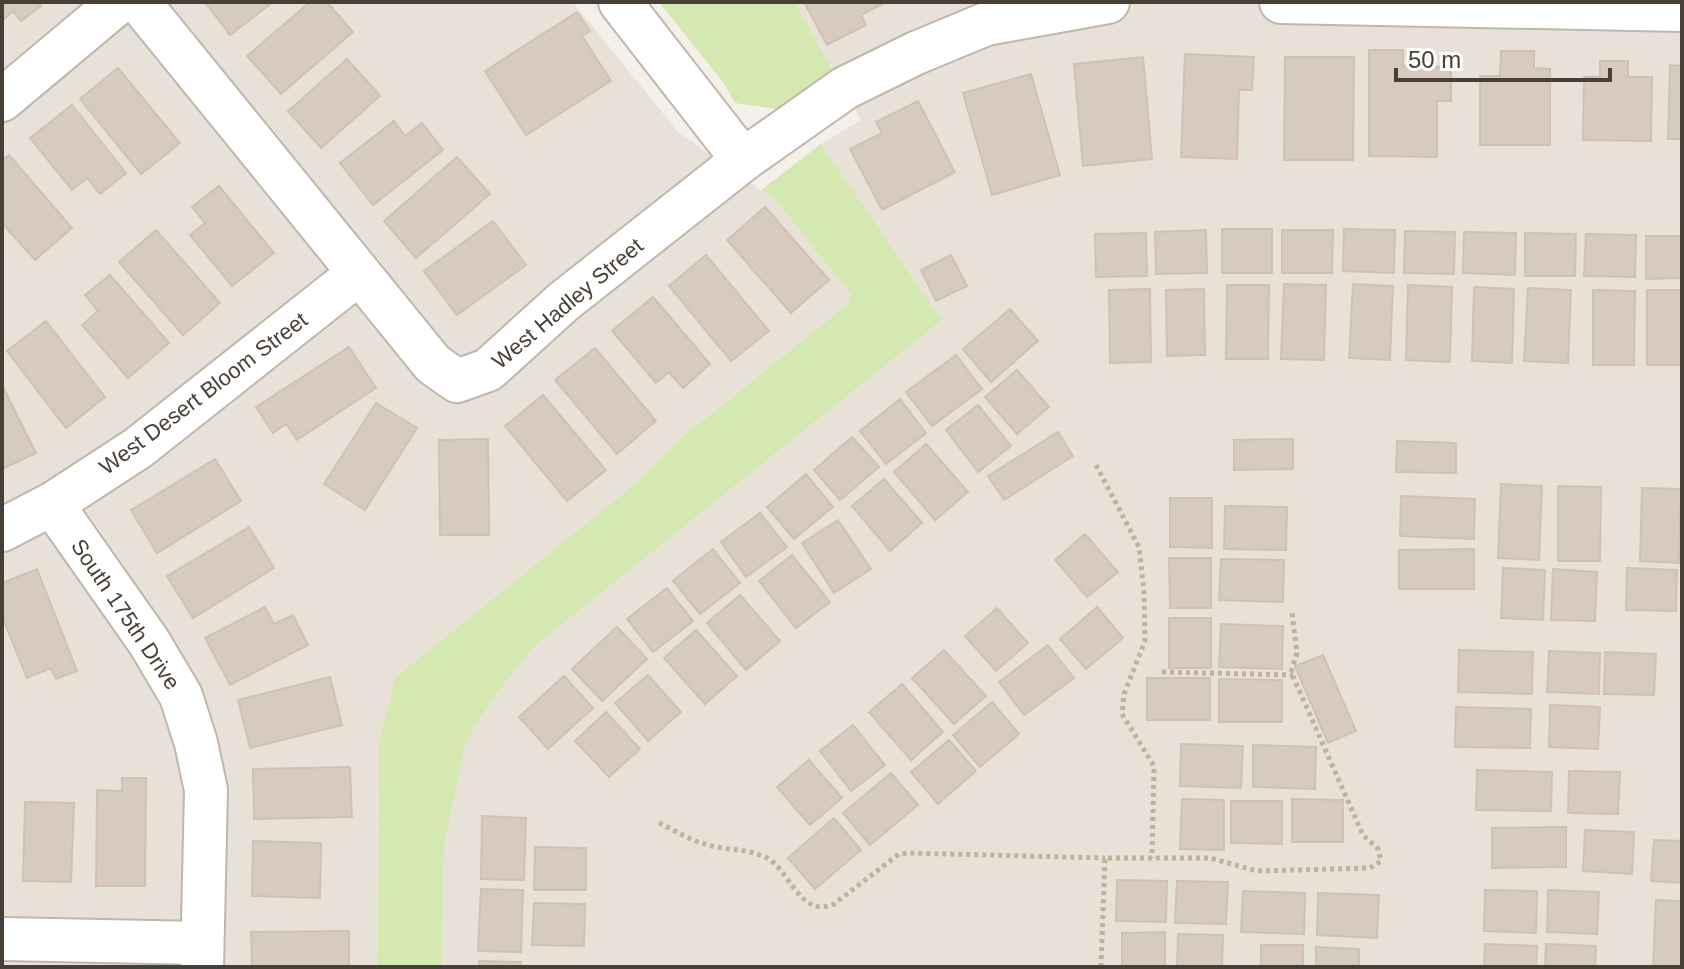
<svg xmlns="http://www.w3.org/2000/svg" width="1684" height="969" font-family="Helvetica,sans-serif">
<rect width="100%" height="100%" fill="#f4f0e9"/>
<!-- residential -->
<path fill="#e8e1d7" d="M2,2H573L678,132L776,201L852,295L848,304L681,438L379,741L378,967H2Z
M795,2H1682V967H442L444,845L466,741L497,691L536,645L942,320L821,144L861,120Z"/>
<!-- green -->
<path fill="#d4e8b2" d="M659,2H795L834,72L776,109L735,103L723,82Z
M821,144L942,320L536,645L498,691L466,741L444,845L442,967H378L379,741L396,677L633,486L681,438L848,304L852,295L776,201L761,190Z"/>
<!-- building -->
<path fill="#d6cbbe" stroke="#d0c2b2" stroke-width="2" d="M2,2H39L41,6L21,21L13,11L2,21Z
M205,2H273L230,35Z
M310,2H327L353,32L281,94L247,56Z
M804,2H886L861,15L866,25L827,45Z
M577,12L590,31L582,36L611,81L526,135L485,71Z
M1369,50H1403V66L1451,67V101H1437V157L1369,156Z
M1501,51H1534V68L1550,69V145H1480V76H1500Z
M1185,54L1254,57L1252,90H1239L1237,159L1181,157Z
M1143,57L1152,159L1083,166L1074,64Z
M1285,57H1354L1353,160H1284Z
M347,59L380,96L321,148L288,111Z
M1600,61H1628V77H1652L1651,141L1583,140L1584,77H1600Z
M1670,65L1682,66V139H1668Z
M118,68L180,143L141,174L80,99Z
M1031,74L1060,175L992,195L963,93Z
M918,101L955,172L882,210L850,149L882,133L876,122Z
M72,105L126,173L100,194L87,178L72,190L30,138Z
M394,121L405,136L422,123L443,150L373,205L340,163Z
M9,155L72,228L35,260L2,223V161Z
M457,157L490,194L416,258L384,221Z
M219,186L274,253L232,286L190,235L205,223L192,207Z
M765,207L829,280L791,313L727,240Z
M493,221L526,265L457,315L424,271Z
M1222,229H1272V273H1222Z
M1344,229L1395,230L1394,273L1343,271Z
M156,230L220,303L183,335L119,262Z
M1206,230L1207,273L1156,274L1155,232Z
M1282,230H1333L1332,273H1282Z
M1405,231L1455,232L1454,274L1404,273Z
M1464,232L1516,233L1515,275L1463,273Z
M1146,233L1147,276L1096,277L1095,234Z
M1525,233L1576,234L1575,276H1525Z
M1586,234L1636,235L1635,277L1584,276Z
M1646,236H1682V278L1646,279Z
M706,255L769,331L731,361L669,286Z
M951,255L967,286L936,301L921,270Z
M110,275L169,343L128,378L82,325L98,311L85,295Z
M1284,284L1326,285L1324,360L1281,359Z
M1353,284L1393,286L1390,360L1349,358Z
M1227,285H1269L1268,359H1226Z
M1408,285L1452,287L1450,362L1406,360Z
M1474,287L1514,289L1512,363L1472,361Z
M1528,288L1571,290L1568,363L1524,361Z
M1150,289L1151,362L1110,363L1109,290Z
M1204,289L1205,355L1167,356L1166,290Z
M1593,290L1635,291L1634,365H1593Z
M1647,290H1682V365H1647Z
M653,297L710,364L683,388L669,372L656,383L612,331Z
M1010,309L1038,341L991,382L963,349Z
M46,321L105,397L66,428L7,351Z
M349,347L376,388L297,440L286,424L273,433L256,407Z
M595,348L656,421L617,454L555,380Z
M956,355L982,389L932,426L906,392Z
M1017,370L1049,407L1017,434L985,397Z
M2,385L36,453L2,469Z
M543,395L606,470L567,501L505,426Z
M900,399L926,433L886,464L860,431Z
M376,403L417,428L365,510L324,484Z
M978,405L1011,446L978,472L946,430Z
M1058,432L1073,456L1004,500L988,476Z
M852,437L879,467L840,500L814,470Z
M488,439L489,535H440L439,440Z
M1293,439V469L1234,470V440Z
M1397,441L1456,443V473L1396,472Z
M926,444L968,492L935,520L894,472Z
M215,459L241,501L157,553L131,510Z
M806,474L833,507L794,539L767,507Z
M884,479L922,523L890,551L852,506Z
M1501,484L1542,486L1539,560L1498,558Z
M1558,486L1601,487L1600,561H1558Z
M1642,488L1681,489L1679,563L1640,561Z
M1401,496L1475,499L1474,539L1400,536Z
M1170,498H1212V548L1170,547Z
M1225,506L1287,507L1286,550L1224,549Z
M760,513L787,547L746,577L721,542Z
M838,520L871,569L834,593L802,543Z
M249,527L274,568L193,618L167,576Z
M1085,534L1118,572L1087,597L1055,560Z
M713,549L740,583L700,614L673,581Z
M1474,549V589H1399V550Z
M792,555L830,602L796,628L759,581Z
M1169,558H1211V608H1170Z
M1221,559L1284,560L1283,602L1219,600Z
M1503,568L1545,570L1543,620L1501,618Z
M1627,568L1677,570L1676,611L1626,610Z
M37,569L77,671L56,679L51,668L27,678L2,616V583Z
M1553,569L1597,572L1595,621L1551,620Z
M667,588L693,621L653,652L627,619Z
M740,595L780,641L746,670L707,623Z
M265,607L274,624L293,615L308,645L230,685L205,638Z
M1097,607L1123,638L1086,669L1060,639Z
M997,608L1028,643L996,671L965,636Z
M1169,618H1211V668H1169Z
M1221,624L1283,626L1282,669L1219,667Z
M617,627L647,659L602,701L572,669Z
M696,630L737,676L705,704L664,658Z
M1048,645L1074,678L1024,715L999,682Z
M944,650L986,696L954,724L912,678Z
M1459,650L1533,652L1532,694L1458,692Z
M1549,651L1600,653L1599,694L1547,692Z
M1605,652L1656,654L1654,695L1604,694Z
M1323,655L1356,731L1328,743L1295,666Z
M648,675L681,712L648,741L615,703Z
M564,676L593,708L548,749L519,717Z
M330,677L342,725L250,748L238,700Z
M1147,678H1210V720H1147Z
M1219,679L1282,680V722H1219Z
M902,684L943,732L911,760L869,712Z
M992,702L1019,734L980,767L953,735Z
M1550,705L1600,707L1598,749L1549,747Z
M1456,707L1531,709L1530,748L1455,747Z
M606,712L640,749L609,777L575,741Z
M853,725L885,765L851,791L820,751Z
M949,740L976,771L938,804L911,772Z
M1181,744L1243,746L1241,788L1180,786Z
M1253,745L1316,747L1315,789L1253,787Z
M809,760L842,798L810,825L777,787Z
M350,767L352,817L254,819L253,769Z
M1477,770L1552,772L1551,811L1476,810Z
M1569,771L1620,772L1618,814L1568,813Z
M891,773L918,805L870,845L843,813Z
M122,778H146L145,886H96L97,790L122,791Z
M1182,799L1224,800V850L1180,849Z
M1292,799L1343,800V842H1292Z
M1231,801H1282V844L1231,843Z
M25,802L74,803L71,882L23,881Z
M482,816L526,818L524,880L481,879Z
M834,818L861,850L815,889L788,858Z
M1566,827V867L1492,868V828Z
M1585,830L1634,832L1632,874L1583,871Z
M1654,840L1682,841V883L1651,881Z
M253,841L321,843L320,898L252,896Z
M535,847L586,848V890H534Z
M1117,880L1167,881L1166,922L1116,921Z
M1177,881L1228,882L1226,924L1175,923Z
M481,889L523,890L521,952L478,951Z
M1485,890L1537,891L1536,933L1484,931Z
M1548,890L1599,892L1597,934L1547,932Z
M1243,891L1305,893L1304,934L1241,932Z
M1318,893L1379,895L1377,938L1317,935Z
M1656,900L1682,901V967H1653Z
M534,903L585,904L584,946L532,945Z
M349,931V967H252L251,932Z
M1165,932V967H1122V933Z
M1178,934L1223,935L1222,967H1177Z
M1485,944L1537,946L1536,967H1484Z
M1546,944L1596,946L1595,967H1545Z
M1261,945H1303V967H1261Z
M1316,947L1359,949V967H1316Z
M479,961L521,962L520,967H479Z"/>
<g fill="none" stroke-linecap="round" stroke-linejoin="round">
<defs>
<path id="minor" d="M139,2L433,364L457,381L488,370L563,302L743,160L845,88L916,53L986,24L1108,2
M620,2L743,160
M1281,2L1682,10
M2,100L119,2
M52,504L149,642L181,696L196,743L206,790L202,967
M2,530L52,504L138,448L358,274
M2,939L202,943"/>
</defs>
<!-- minor casing -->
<use href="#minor" stroke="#c0b7ab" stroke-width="46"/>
<!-- path -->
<path stroke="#c1b29d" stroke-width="5" stroke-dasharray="4 4" stroke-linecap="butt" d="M1096,465L1139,547L1144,592L1145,641L1124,694L1122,714L1154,766L1152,858
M1162,672L1293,675
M659,823C674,830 689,840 705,844C725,851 748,848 767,858C790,870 800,919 834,904L899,854L909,853L1105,858
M1101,967L1105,858H1210L1257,871L1370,868L1381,861L1378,849L1363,835L1291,672L1297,653L1292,612"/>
<!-- minor -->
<use href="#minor" stroke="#fff" stroke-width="42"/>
</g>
<g text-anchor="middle" stroke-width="6" stroke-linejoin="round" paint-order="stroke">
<!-- street labels -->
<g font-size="22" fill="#484037" stroke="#fff">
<text transform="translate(567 303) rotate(-40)" y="8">West Hadley Street</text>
<text transform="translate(203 393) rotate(-37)" y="8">West Desert Bloom Street</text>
<text transform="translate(126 614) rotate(56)" y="8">South 175th Drive</text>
</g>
</g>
<!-- border -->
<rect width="1684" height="969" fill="none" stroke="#484037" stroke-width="8"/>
<!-- scale -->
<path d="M1396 68v12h214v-12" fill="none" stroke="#484037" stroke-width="4"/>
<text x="1408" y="68" font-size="24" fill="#484037" stroke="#ffffff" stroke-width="6" paint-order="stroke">50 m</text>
</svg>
